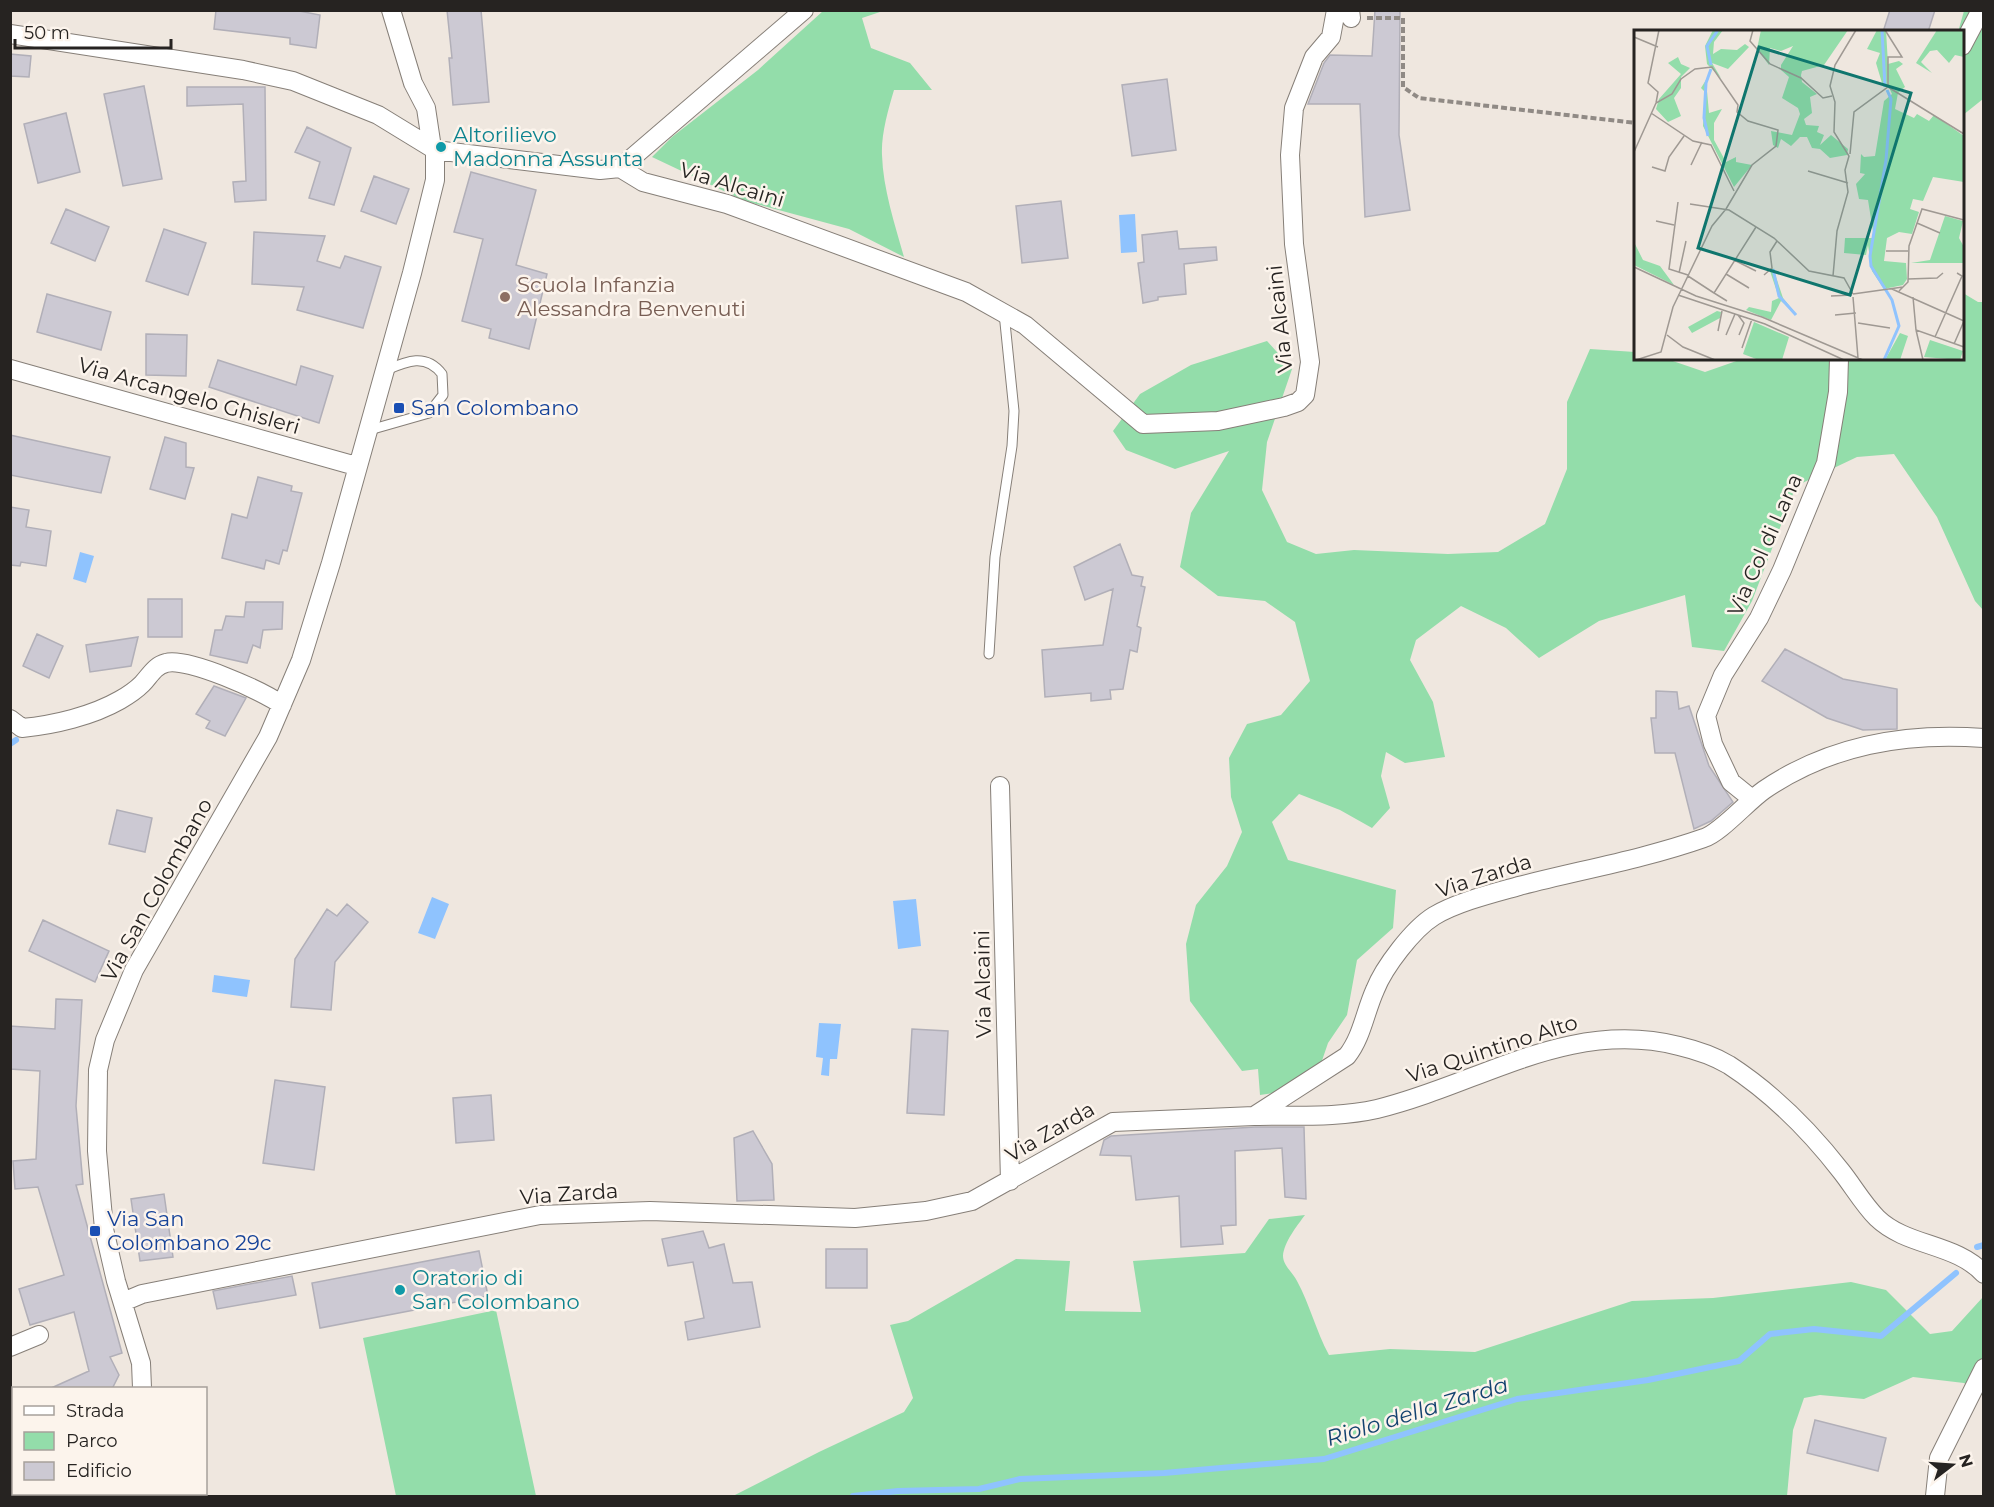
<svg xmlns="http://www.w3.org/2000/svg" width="1994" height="1507" font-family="Montserrat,sans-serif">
<rect width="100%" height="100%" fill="#efe7df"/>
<!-- green -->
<path fill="#93ddaa" d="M823,11H883L862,18L871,48L910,63L932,90H894C888,110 881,135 882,155C883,189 895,225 904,257L849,229L745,201L652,157L672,137L758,70Z
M1964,11H1983V99L1963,115L1962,32H1958Z
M1963,293L1978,302H1983V610L1975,601L1937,517L1894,454L1857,457L1796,486L1752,601L1724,651L1692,647L1685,595L1599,621L1539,658L1506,628L1461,606L1416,640L1410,660L1433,702L1445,757L1405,763L1386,752L1381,776L1390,808L1372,828L1340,810L1299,794L1272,822L1288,860L1396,890L1393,928L1357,960L1347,1015L1328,1043L1313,1087L1260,1095L1258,1069L1242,1071L1190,1001L1186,944L1196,905L1227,866L1242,832L1231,797L1229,758L1247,724L1281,715L1310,681L1295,622L1265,601L1218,596L1180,567L1191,513L1229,451L1175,469L1126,450L1113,431L1140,394L1191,365L1267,341L1292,369L1267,442L1262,490L1287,542L1316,554L1354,550L1448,554L1498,552L1545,524L1567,469V402L1590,349L1635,352L1636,358L1667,359L1705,372L1745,358H1962Z
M1305,1215C1297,1226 1284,1242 1283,1256C1283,1265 1293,1273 1297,1281C1310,1305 1316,1331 1329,1355L1390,1349L1475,1352L1632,1301L1713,1298L1851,1282L1886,1290L1930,1334L1952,1331L1983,1297V1396L1964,1383L1913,1377L1864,1399L1820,1395L1804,1398L1793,1430L1787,1496H733L819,1452L904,1412L913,1398L890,1325L908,1321L1016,1259L1070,1261L1065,1311L1141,1312L1133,1261L1245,1253L1269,1219Z
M496,1310L536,1496H396L363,1338Z"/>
<!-- water -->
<path fill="#8fc3fe" d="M1135,214L1137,252L1121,253L1119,215Z
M80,552L94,556L86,583L73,579Z
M432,897L449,904L435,939L418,933Z
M916,899L921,946L898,949L893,901Z
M214,975L250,980L247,997L212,992Z
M819,1023L841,1024L837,1059H830L829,1076L821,1075L823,1058L816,1057Z"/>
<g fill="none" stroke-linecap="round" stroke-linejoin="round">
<!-- stream -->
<path stroke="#8fc3fe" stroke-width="6" d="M10,744L16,740
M1977,1247L1984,1245
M853,1496L898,1491L979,1489L1020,1479L1164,1473L1324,1459L1517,1399L1648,1380L1739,1361L1770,1334L1814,1329L1881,1336L1956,1273"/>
</g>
<!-- building -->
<path fill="#ccc9d3" stroke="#b1afb8" stroke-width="1.5" d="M216,10H294L320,15L316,48L290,44V38L214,29Z
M447,10H481L489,102L453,105L449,58H452Z
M1375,10H1400L1399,135L1410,210L1365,217L1360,104H1308L1324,63L1330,55L1372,56Z
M1890,10H1935L1928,32H1883Z
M10,54L31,56L29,77L10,76Z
M1167,79L1176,150L1132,156L1122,85Z
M144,86L162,179L123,186L104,94Z
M187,87H265L266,200L235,202L233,182L246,181L243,104L187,106Z
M66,113L80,172L38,183L24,124Z
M307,127L351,148L334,205L309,198L320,162L295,152Z
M471,172L536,190L516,265L547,274L529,349L489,338L491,329L462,321L483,239L454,232Z
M374,176L409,189L396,224L361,211Z
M1061,201L1068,258L1022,263L1016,206Z
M66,209L109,227L95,261L51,243Z
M164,229L206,243L188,295L146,281Z
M1177,231L1179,249L1216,247L1217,260L1184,264L1186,294L1158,297V300L1143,303L1138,263L1144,262L1142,235Z
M254,232L325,236L317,261L340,268L345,256L381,267L363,328L297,310L304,287L252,284Z
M47,294L111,312L101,350L37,332Z
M146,334L187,335L186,376L146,375Z
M218,360L296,385L301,366L333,376L319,423L209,387Z
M10,435L110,457L101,493L10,475Z
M165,437L186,443V467L194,468L185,499L150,489Z
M258,477L292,486L291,491L302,493L287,551L283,550L279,564L266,560L264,569L222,558L232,514L247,518Z
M10,507L29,510L26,527L51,531L46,566L21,562L20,566L10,565Z
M1120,544L1132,575L1143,577L1141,586L1145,587L1137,626L1141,628L1137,652L1130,650L1123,689L1110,690L1111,699L1091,701V693L1045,697L1042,650L1103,645L1113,589L1085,600L1074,567Z
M148,599H182V637H148Z
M246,602H283L282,629L263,630L260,648L253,645L247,663L210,655L215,630H222L226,616L244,617Z
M37,634L63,646L49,678L23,666Z
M138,637L131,666L90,672L86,645Z
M1785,649L1843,679L1897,689V729L1863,730L1827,718L1762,681Z
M214,686L246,698L225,736L206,728L210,721L196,714Z
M1656,691L1677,692L1679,709L1689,706L1709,766L1733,802L1711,821L1694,829L1675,753H1655L1651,718H1656Z
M117,810L152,818L145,852L109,844Z
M347,904L368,922L335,962L331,1010L291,1007L295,959L327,909L337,916Z
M43,920L109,951L95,982L29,951Z
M56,999L82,1000L76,1106L83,1184L76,1185L122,1353L110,1357L119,1375L112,1389H49L89,1371L74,1312L30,1325L19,1289L64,1275L38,1187L15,1189L13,1161L36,1159L40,1071L10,1069V1026L55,1029Z
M912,1029L948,1031L944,1115L907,1113Z
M275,1080L325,1087L314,1170L263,1163Z
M491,1095L494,1140L456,1143L453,1098Z
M1255,1127H1304L1306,1199L1285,1197L1282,1148L1235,1151L1236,1225L1221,1226L1223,1244L1181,1247L1179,1196L1136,1200L1131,1156L1100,1155L1104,1140L1111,1136Z
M753,1131L772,1164L774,1200L737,1201L734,1138Z
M164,1194L173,1257L140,1261L131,1199Z
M703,1231L709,1248L724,1244L733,1283L752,1282L760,1327L688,1340L685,1322L704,1318L693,1262L668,1266L662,1239Z
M826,1249H867V1288H826Z
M479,1251L488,1296L320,1328L312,1283Z
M292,1276L296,1295L217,1309L213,1291Z
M1815,1420L1886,1438L1878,1471L1807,1453Z"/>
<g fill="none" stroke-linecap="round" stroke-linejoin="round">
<defs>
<path id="lane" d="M366,431L429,413L443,395L442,374C426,353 407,361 386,370
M989,654L995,557L1012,446L1014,411L1004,313"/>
<path id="street" d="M391,10L413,83L426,108L432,148L435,150
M1350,10L1351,18
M10,34L243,70L293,81L378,115L432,148
M1962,46L1981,10
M435,150L600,170L620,168L643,182L727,204L966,292L1025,325L1143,424L1218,421L1284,407L1298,402L1305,395L1310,362L1294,244L1290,155L1294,108L1314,57L1331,37L1336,10
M620,168L804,10
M10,369L356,466
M10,719L22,728C54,725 92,716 120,700C127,696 136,690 142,684C150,676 154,666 166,663C187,657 263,691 282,705
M1000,786L1010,1181
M1752,799L1731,782L1713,744L1706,716L1723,675L1759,618L1782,570L1826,463L1838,392L1839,358
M1255,1116C1295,1115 1338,1118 1377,1109C1480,1084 1569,1018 1679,1046C1696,1050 1714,1056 1729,1065C1772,1093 1810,1131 1841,1171C1853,1186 1863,1204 1877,1218C1907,1247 1956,1243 1984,1274
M123,1302L142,1294L540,1215L650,1211L855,1218L926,1211L972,1201L1113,1122L1254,1116L1347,1056C1362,1037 1365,1012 1375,990C1384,967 1413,929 1434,916C1457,902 1494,893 1519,886C1581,870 1644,859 1704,838C1720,833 1747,802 1764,790C1830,745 1904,732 1984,738
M10,1347L39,1335
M142,1388L141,1363L116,1281L104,1229L97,1151L98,1070L105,1040L134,970L268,737L301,660L331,563L412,273L435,180V150
M56,1496L59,1494
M1935,1496L1939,1458L1984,1368"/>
</defs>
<!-- lane casing -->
<use href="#lane" stroke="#867f78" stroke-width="11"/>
<!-- street casing -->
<use href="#street" stroke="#867f78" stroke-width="20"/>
<!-- path -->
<path stroke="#908a85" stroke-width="4" stroke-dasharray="6 3" stroke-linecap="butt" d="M1367,18H1403V87L1419,98L1636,123"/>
<!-- lane -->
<use href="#lane" stroke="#fff" stroke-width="9"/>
<!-- street -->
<use href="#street" stroke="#fff" stroke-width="18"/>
</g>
<!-- markers -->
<g fill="#0f9aa8" stroke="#fcf4ec" stroke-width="2">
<circle cx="441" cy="147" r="6"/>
<circle cx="400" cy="1290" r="6"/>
</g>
<circle fill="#8d6e63" stroke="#fcf4ec" stroke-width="2" cx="505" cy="297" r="6"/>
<g fill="#1a4fb4" stroke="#fcf4ec" stroke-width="2">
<rect x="393" y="402" width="12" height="12" rx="3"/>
<rect x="89" y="1225" width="12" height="12" rx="3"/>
</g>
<g text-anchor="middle" stroke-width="5" stroke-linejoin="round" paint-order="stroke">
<!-- culture labels -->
<g font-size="21" fill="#0d838f" stroke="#fcf4ec" text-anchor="start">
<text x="453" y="142">Altorilievo<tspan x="453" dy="24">Madonna Assunta</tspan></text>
<text x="412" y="1285">Oratorio di<tspan x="412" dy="24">San Colombano</tspan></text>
</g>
<!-- street labels -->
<g font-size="21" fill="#262321" stroke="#fcf4ec">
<text transform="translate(732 185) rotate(17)" y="7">Via Alcaini</text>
<text transform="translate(1280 319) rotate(-96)" y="7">Via Alcaini</text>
<text transform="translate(189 396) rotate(16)" y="7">Via Arcangelo Ghisleri</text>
<text transform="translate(1765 545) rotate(-66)" y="7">Via Col di Lana</text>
<text transform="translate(1484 876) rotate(-18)" y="7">Via Zarda</text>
<text transform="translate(157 890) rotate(-61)" y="7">Via San Colombano</text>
<text transform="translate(983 984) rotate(-91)" y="7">Via Alcaini</text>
<text transform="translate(1492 1049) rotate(-18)" y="7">Via Quintino Alto</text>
<text transform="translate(1050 1132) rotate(-30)" y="7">Via Zarda</text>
<text transform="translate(569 1194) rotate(-4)" y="7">Via Zarda</text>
</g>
<!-- education labels -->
<g font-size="21" fill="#785e54" stroke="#fcf4ec" text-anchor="start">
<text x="517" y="292">Scuola Infanzia<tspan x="517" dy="24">Alessandra Benvenuti</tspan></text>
</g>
<!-- transit labels -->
<g font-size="21" fill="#164399" stroke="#fcf4ec" text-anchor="start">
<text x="411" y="415">San Colombano</text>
<text x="107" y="1226">Via San<tspan x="107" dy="24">Colombano 29c</tspan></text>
</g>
<!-- water labels -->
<g font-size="22" font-style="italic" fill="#13426f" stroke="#fcf4ec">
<text transform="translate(1417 1411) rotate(-17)" y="8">Riolo della Zarda</text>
</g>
</g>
<!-- overview -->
<g transform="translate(1634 30)">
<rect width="330" height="330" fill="#efe7df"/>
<path d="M79,0H89L80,12L79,24L87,19L103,20L111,14L115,17L94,39L78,33L87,48L73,34L71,16ZM127,0H214L190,35L168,41L167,45L168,52L183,64L176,67L178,83L170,89L172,95L185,96L183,102L190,105L186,115L197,105L214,119L213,125L196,128L186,119L178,118L173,107H166L157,116L147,109L144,118L139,115L137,101L158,105L166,84L164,78L148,68L155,47L147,40V35L159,16L147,21L136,18L135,35L123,19ZM243,0H252L254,34L265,31L269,34L262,39L271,57L264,63L261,79L280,88L283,84L295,91L300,85L330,106V152L299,147L289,171L279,169L276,179L285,182L278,204L265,202L253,208L250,231L272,233L273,249L269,255L250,259L238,241L234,215L232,225L210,223L211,208H240L234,170L225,169L222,154L231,144L226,143L227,124L230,127L241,126L250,71L258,64L254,55L248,53L242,33L246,23L233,19ZM303,0H330V27L321,25L315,33L303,20L296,21L287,32L298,43L282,33ZM44,27L47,34L56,38L47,47V58L40,68L47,86L34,92L22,79L25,69L47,44L34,33ZM72,50L75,83L88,79L80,93V110L92,132L102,127V132L118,135L100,157L69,96L71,62L67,58ZM311,186L329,191L325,208L330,217V233H277L296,230ZM0,212L9,230L26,236L40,255L0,235ZM139,238L149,268L163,285L147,271L137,290L112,280L115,277L137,282L138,271L145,268L136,241ZM83,281L87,282L86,288L58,303L54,297ZM120,292L155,307L148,330H125L109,324ZM266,303L274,306L266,330H251ZM296,310L329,321L326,330L290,327Z" fill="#93ddaa"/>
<path fill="none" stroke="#8fc3fe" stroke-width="3" d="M248,0L251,57M77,35L73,16L84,0M74,106L70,88L72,53L77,39M139,239L145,266L162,285M250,330L265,296L258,270L237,236L236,226L252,130L257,69L253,60"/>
<path fill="none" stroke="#9f9993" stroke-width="1.5" d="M119,0L116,11L136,34L167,48L189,68L198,66M251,0L268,27H254V57M0,7L24,17M22,73L24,62L14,53L25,0M17,83L59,111L77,115L100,161M0,122L22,73L38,64L47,49L61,39L78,37L104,75L103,82L114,91L144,100L142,116L118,135L92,179M216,124L220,82L254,57L330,104M57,135L68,112M18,137L31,141L35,127L50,106M174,141L214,153M44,172L35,239L54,245M56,174L95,180L140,208L175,241L210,248L219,264M22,191L40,195M283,193L306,203M252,221H274M100,230L122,241M0,237L62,266L128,287L229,330M45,243L52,211M92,244L115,258M130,245L138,238L136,222L143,211M54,246L80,263M199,246L203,201L214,162L211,140L215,126L200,102L201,72L196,56L201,35L222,0M274,249L303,248L309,243M258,259L330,291M265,261L274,252L275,216L288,179L330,190M219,264L269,257M44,265L131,294L210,330M197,266L218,265M219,267L224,328M279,267L282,300L330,317M93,271L80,263L122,197M104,285L110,293L105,305M201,285L222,283M224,293L256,298M282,300L289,330M84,301L88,281M33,305L49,317L81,330M92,305L101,284M301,307L328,246L323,243M320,314L330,291M108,318L118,289M2,330L27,322L39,277L78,196L92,179"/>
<path fill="#0f766e" fill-opacity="0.15" stroke="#0f766e" stroke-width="3" d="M125,17L277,63L216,265L64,218Z"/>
<rect width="330" height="330" fill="none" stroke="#262321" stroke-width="3"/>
</g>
<!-- border -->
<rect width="1994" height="1507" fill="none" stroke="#262321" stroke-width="24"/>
<!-- legend -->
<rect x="12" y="1387" width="195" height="108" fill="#fcf4ec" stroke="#a6a09b" stroke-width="1.5"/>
<rect x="24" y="1406" width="30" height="9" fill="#ffffff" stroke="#a6a09b" stroke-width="1.5"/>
<text x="66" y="1417" font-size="18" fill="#262321">Strada</text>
<rect x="24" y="1432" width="30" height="18" fill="#93ddaa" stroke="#a6a09b" stroke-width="1.5"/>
<text x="66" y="1447" font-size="18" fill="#262321">Parco</text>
<rect x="24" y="1462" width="30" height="18" fill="#ccc9d3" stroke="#a6a09b" stroke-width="1.5"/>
<text x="66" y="1477" font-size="18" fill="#262321">Edificio</text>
<!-- north arrow -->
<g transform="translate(1952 1465) rotate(73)" stroke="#fcf4ec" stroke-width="4.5" paint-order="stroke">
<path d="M0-4.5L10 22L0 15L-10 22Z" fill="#262321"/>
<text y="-9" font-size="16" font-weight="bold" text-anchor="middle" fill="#262321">N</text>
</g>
<!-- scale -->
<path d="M15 39v9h156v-9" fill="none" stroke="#262321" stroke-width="3"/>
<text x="24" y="39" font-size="18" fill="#262321" stroke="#fcf4ec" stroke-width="4.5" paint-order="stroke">50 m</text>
</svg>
